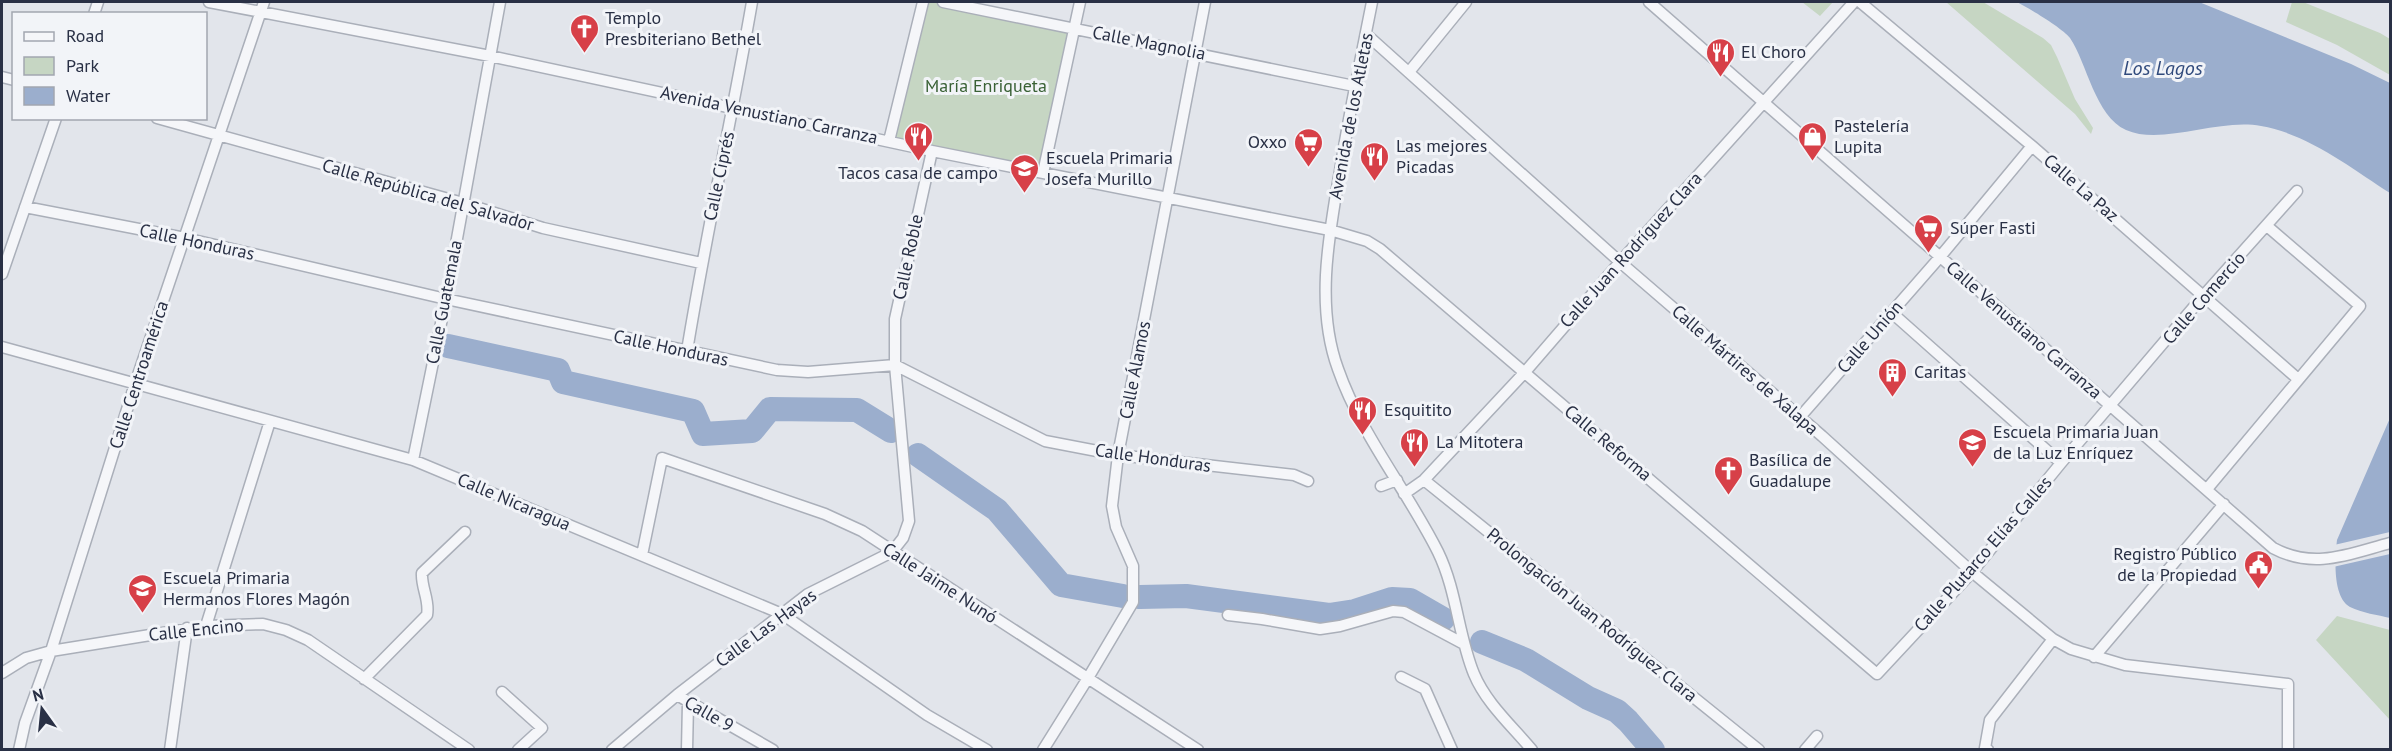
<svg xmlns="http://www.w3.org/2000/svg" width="2392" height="751" font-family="'PT Sans',sans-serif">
<rect width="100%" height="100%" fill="#e2e5eb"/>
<!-- green -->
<path fill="#c6d6c3" d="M923,2H943L1074,28L1043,173L889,141Z
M1802,2H1833L1820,16Z
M1946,2H1983L2043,38L2051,45L2057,57L2075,99L2093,128L2091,134L2075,114Z
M2292,2H2303L2380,33L2390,39V75L2337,45L2286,22Z
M2337,616L2390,630V720L2316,640Z"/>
<!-- water -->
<path fill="#9baecd" d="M2017,2H2199L2351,64L2390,83V193C2351,168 2308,134 2261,126C2218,118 2162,146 2126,130C2095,116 2087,63 2070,38C2062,28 2030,9 2017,2Z
M2390,418V618C2378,615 2362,613 2350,607C2332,597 2335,557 2337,540Z"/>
<!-- pier -->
<path fill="#e2e5eb" d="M2390,532V554L2333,567L2334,545Z"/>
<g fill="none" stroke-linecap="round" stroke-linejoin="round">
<!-- river -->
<path stroke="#9baecd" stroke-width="24" d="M448,346L558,370L563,382L693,411L703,434L752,431L770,409L857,410L891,431
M918,455L997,510L1061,585L1123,596
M1140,597L1186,596L1329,615L1355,611L1392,599L1410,600L1443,619
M1482,642L1526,660L1588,698L1617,711L1628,721L1653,750"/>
<defs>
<path id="street" d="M209,2L490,56L932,151L1330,230L1367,241L1380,249L1877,674L1972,572L2061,463L2204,295L2297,191
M943,2L1354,86
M1372,2C1361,58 1349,114 1340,171C1329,235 1315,306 1338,369C1361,435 1407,490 1438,552C1457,591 1458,635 1474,674C1486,703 1512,726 1532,750
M1649,2L2273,548C2314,570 2349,554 2390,543
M1860,2L2032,146L2298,379
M94,14L98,2
M1366,34L1620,262L1822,436L1972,572L2053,639L2071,649L2125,665L2288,684V750
M1409,72L1466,2
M2,77L14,80
M157,118L463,203L543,228L701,263
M889,141L923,2
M1043,173L1080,2
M25,207L185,238L446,299L777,370L808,372L895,365L1045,441L1118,455L1294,475L1308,481
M2,274L56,118
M1891,312L2061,463
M2,347L413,460L782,614L927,715L987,750
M687,351C706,234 732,118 752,2
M1800,417L1940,257L2032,146
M413,460L446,299L500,2
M1424,480L1759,750
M1381,486L1397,480
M2207,489L2360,306L2267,226
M1404,494L1424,480L1525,372L1620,262L1854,2
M642,555L662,458L825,514L862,531L1198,750
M1228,615L1262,619L1320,629L1340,626L1393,611L1404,612L1464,644
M206,626L270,421
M2094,657L2224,504
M2,673L26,658L51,651L206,626L263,624L286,630L308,640L469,750
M1401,677L1425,689L1452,750
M364,679L427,615C430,600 421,588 422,573L465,532
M502,692L542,728L518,750
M677,695L773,750
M19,750L25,723L51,651L135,384L264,2
M170,750L187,628
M612,750L677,695L808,594L892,552L903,538L909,521L895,365V319L932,151
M687,750L688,703
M1043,750L1088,678L1133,602V566L1116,527L1112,506L1118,455L1205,2
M1805,750L1817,736
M1988,750L1985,748L1990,720L2053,639"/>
</defs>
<!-- street casing -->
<use href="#street" stroke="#aaafb9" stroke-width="13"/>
<!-- street -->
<use href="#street" stroke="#f5f6f9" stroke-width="10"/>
</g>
<!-- icons -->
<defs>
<symbol id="church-pin" viewBox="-11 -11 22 30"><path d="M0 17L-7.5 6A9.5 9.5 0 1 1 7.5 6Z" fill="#d74048" stroke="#f2f4f8"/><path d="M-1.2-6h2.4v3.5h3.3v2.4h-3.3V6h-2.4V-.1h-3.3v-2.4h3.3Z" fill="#fff"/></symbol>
<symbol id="restaurant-pin" viewBox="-11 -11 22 30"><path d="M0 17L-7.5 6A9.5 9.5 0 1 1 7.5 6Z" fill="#d74048" stroke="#f2f4f8"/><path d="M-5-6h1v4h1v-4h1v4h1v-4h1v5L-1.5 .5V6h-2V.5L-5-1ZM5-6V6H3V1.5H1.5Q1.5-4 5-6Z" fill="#fff"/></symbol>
<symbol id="shop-pin" viewBox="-11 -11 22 30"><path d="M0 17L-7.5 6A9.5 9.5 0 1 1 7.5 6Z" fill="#d74048" stroke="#f2f4f8"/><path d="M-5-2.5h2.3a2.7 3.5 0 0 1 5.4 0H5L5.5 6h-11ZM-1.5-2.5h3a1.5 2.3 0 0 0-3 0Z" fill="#fff"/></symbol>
<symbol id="supermarket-pin" viewBox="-11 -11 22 30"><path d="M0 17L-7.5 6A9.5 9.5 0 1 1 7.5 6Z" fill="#d74048" stroke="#f2f4f8"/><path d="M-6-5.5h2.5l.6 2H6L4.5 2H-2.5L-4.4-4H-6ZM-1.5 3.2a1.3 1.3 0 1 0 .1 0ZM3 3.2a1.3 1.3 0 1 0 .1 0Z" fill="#fff"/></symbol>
<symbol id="school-pin" viewBox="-11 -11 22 30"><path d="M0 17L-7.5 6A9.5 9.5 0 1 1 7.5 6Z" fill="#d74048" stroke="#f2f4f8"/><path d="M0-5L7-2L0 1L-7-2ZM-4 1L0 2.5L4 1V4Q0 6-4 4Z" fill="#fff"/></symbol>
<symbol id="building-pin" viewBox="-11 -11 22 30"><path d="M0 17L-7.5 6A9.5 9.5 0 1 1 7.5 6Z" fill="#d74048" stroke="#f2f4f8"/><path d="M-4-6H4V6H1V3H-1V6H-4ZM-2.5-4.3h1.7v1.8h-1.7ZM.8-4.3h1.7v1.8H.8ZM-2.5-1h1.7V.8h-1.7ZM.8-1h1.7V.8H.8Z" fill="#fff"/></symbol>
<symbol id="civic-pin" viewBox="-11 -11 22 30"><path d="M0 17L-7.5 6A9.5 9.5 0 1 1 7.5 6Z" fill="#d74048" stroke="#f2f4f8"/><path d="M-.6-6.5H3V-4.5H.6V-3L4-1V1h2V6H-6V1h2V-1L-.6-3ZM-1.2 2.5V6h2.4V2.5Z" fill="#fff"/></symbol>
</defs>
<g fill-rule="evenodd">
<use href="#church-pin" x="568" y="12" width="33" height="45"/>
<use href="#restaurant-pin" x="1704" y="36" width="33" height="45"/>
<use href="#restaurant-pin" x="902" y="120" width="33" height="45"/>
<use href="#shop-pin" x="1796" y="120" width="33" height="45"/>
<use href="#supermarket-pin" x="1292" y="126" width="33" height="45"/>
<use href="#restaurant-pin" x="1358" y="140" width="33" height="45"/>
<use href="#school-pin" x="1008" y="152" width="33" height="45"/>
<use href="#supermarket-pin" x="1912" y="212" width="33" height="45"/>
<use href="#building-pin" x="1876" y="356" width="33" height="45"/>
<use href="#restaurant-pin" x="1346" y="394" width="33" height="45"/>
<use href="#restaurant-pin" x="1398" y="426" width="33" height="45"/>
<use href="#school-pin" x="1956" y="426" width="33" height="45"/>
<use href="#church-pin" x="1712" y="454" width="33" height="45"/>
<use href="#civic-pin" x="2242" y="548" width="33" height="45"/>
<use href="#school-pin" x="126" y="572" width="33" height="45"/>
</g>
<g text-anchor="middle" stroke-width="6" stroke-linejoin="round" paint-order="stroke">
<!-- poi labels -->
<g font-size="18" fill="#293045" stroke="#f2f4f8" text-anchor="start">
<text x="605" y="24">Templo<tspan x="605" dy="21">Presbiteriano Bethel</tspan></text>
<text x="1741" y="58">El Choro</text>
<text x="1834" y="132">Pastelería<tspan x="1834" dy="21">Lupita</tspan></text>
<text x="1287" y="148" text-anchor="end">Oxxo</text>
<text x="1396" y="152">Las mejores<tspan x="1396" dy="21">Picadas</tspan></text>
<text x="1046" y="164">Escuela Primaria<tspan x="1046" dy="21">Josefa Murillo</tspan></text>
<text x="918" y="179" text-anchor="middle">Tacos casa de campo</text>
<text x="1950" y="234">Súper Fasti</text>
<text x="1914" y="378">Caritas</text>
<text x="1384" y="416">Esquitito</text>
<text x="1993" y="438">Escuela Primaria Juan<tspan x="1993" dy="21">de la Luz Enríquez</tspan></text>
<text x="1436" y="448">La Mitotera</text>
<text x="1749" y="466">Basílica de<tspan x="1749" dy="21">Guadalupe</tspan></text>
<text x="2237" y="560" text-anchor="end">Registro Público<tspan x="2237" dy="21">de la Propiedad</tspan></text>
<text x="163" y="584">Escuela Primaria<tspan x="163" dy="21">Hermanos Flores Magón</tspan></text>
</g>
<!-- street labels -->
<g font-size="18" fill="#293045" stroke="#f2f4f8">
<text transform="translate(1149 43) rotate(11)" y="6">Calle Magnolia</text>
<text transform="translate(769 115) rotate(12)" y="6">Avenida Venustiano Carranza</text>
<text transform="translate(1351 116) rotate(-79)" y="6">Avenida de los Atletas</text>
<text transform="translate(719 176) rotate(-78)" y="6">Calle Ciprés</text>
<text transform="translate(2081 188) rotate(41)" y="6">Calle La Paz</text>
<text transform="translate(428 195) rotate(16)" y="6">Calle República del Salvador</text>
<text transform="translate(197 242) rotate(12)" y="6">Calle Honduras</text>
<text transform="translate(1631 250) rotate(-48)" y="6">Calle Juan Rodríguez Clara</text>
<text transform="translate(908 257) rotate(-78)" y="6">Calle Roble</text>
<text transform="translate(2204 298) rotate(-49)" y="6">Calle Comercio</text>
<text transform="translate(444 302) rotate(-79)" y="6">Calle Guatemala</text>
<text transform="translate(2024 330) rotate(41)" y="6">Calle Venustiano Carranza</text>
<text transform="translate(1870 337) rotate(-49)" y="6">Calle Unión</text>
<text transform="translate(671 348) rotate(12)" y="6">Calle Honduras</text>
<text transform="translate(1135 370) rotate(-79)" y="6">Calle Álamos</text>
<text transform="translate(1745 370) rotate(41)" y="6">Calle Mártires de Xalapa</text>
<text transform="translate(139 375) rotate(-72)" y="6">Calle Centroamérica</text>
<text transform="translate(1608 443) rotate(40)" y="6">Calle Reforma</text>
<text transform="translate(1153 458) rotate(8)" y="6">Calle Honduras</text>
<text transform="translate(514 502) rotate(23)" y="6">Calle Nicaragua</text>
<text transform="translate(1983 554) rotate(-49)" y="6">Calle Plutarco Elías Calles</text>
<text transform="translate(940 583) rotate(33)" y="6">Calle Jaime Nunó</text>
<text transform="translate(1592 615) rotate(39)" y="6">Prolongación Juan Rodríguez Clara</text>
<text transform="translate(766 628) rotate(-36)" y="6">Calle Las Hayas</text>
<text transform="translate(196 630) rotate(-6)" y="6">Calle Encino</text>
<text transform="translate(709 714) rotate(30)" y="6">Calle 9</text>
</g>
<!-- park labels -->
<g font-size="18" fill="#396135" stroke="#f2f4f8">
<text x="986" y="92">María Enriqueta</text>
</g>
<!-- water labels -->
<g font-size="20" font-style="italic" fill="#304a7c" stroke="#f2f4f8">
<text x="2163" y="75">Los Lagos</text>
</g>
</g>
<!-- border -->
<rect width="2392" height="751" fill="none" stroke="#293045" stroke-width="6"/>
<!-- legend -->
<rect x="12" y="12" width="195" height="108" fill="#f2f4f8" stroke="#a2a6b0" stroke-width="1.5"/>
<rect x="24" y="32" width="30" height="9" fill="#f5f6f9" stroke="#a2a6b0" stroke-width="1.5"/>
<text x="66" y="42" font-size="18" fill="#293045">Road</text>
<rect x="24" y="57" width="30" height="18" fill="#c6d6c3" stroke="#a2a6b0" stroke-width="1.5"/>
<text x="66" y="72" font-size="18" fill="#293045">Park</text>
<rect x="24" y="87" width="30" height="18" fill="#9baecd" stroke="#a2a6b0" stroke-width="1.5"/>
<text x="66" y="102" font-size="18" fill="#293045">Water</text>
<!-- north arrow -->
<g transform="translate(42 709) rotate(345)" stroke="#f2f4f8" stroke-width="4.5" paint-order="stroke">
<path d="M0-4.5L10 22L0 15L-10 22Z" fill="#293045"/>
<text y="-9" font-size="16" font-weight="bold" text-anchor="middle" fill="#293045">N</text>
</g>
</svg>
